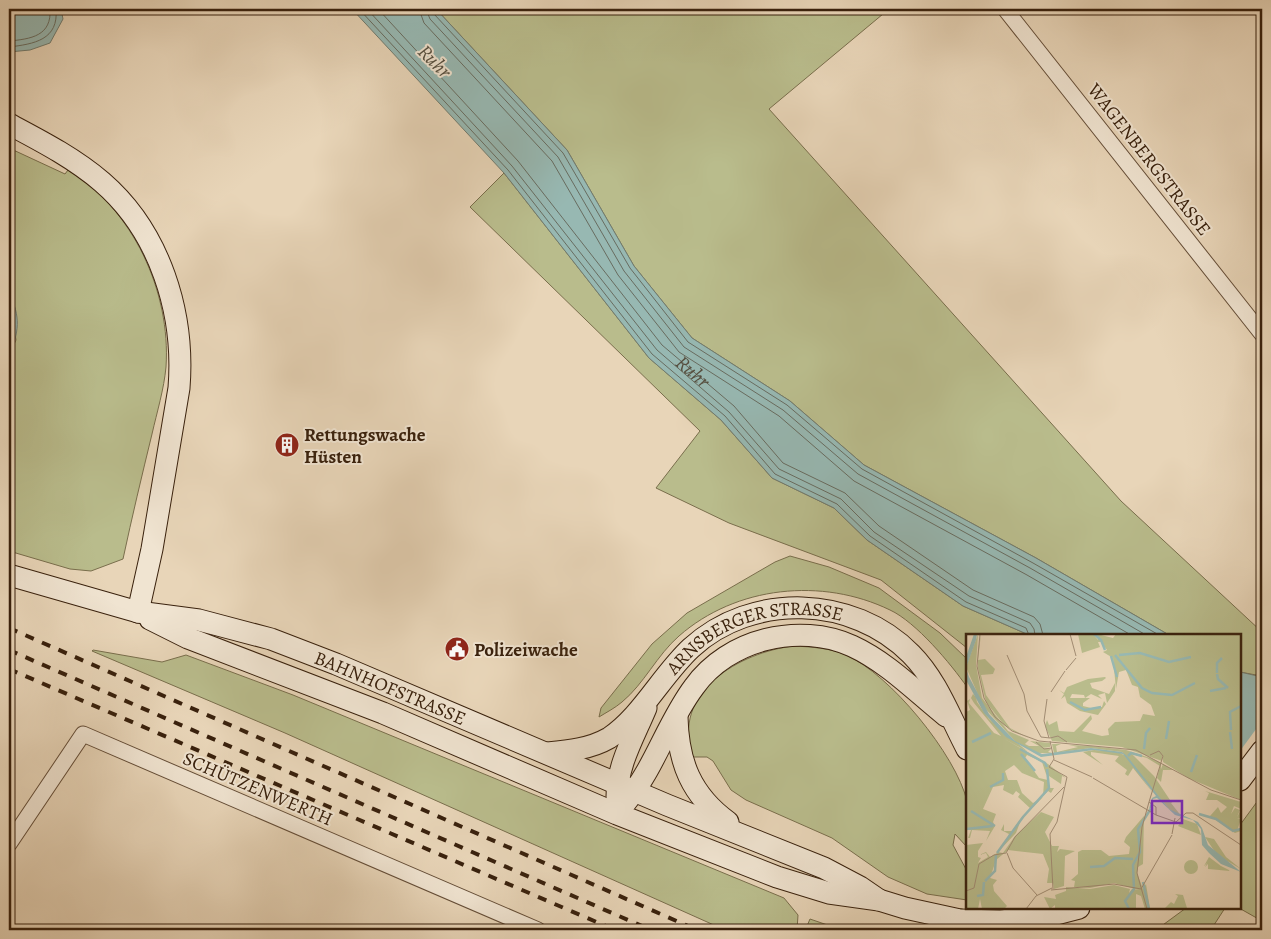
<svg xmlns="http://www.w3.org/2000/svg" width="1271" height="939" font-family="Alegreya,serif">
<rect width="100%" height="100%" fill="#e8d5b8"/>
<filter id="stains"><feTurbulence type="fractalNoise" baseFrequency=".004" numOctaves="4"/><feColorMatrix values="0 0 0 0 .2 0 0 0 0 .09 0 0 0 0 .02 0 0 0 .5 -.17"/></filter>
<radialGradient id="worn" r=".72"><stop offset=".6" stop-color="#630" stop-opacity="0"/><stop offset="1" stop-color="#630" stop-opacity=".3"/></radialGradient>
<!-- green -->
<path fill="#b9bc8c" stroke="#796e4c" d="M436,9H889L769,109L1121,501L1262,632V658L1256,675L1240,672V635H1169L1036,558L864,465L790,401L692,338L634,266L567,150Z
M9,148L65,174L68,170C133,209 171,292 166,367C164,389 157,412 152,434C142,475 132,517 123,559L91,571L70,569L9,551V355L16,340L9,294Z
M504,173L649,358L721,420L772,478L834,508L867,540L963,606L1029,635H967V648L881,580L729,523L656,488L700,431L470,207Z
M790,556L829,567L879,588L940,633L967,659V687C951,664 916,622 890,610C822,577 736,586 679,636C657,655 644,684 622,702C615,708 607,712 599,717L601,708L652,644L687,613L775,562Z
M794,646C812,647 830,648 846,655C890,674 956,755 967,801C970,815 967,833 967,847L955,834L953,845L967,871V900L927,894L888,877L832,838L746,800L731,790L713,761L707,757H693C670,692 740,652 794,646Z
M93,650L162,662L186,655L293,695L784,898L798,915L797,930H725L285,733L92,651Z
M1262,795V921L1239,908L1240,825Z
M1186,908H1225L1214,925L1196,930H1156Z
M810,919L842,930H808L807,926Z"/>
<!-- water -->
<path fill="#97b8b2" stroke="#717c70" d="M9,9H61L63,19L50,43L30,50L9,52Z
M352,9H436L567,150L634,266L692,338L790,401L864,465L1036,558L1169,635H1029L963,606L867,540L834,508L772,478L721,420L649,358L504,173Z
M9,294C21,315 19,334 9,355Z
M1240,672L1262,677V765L1240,757Z"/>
<!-- pier -->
<path fill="#e8d5b8" d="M1262,721V767L1240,760V751Z"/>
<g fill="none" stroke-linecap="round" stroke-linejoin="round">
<!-- shore -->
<g stroke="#686c60" stroke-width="1">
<path d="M359,9L508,170L652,354L725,416L775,474L837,504L870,536L966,602L1026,628L1029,635"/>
<path d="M367,9L512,166L657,350L729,412L779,469L841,499L874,532L969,596L1030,623L1034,629L1035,635"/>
<path id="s1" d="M378,9L518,161L662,345L734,406L783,463L845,493L879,526L973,590L1034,617L1040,624L1043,635"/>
<path d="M419,9L424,23L552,161L618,275L679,352L779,416L854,481L1027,575L1131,635"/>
<path d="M426,9L430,19L558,157L624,271L684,347L783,410L858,474L1030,568L1146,635"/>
<path d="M433,9L434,14L563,153L630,268L688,342L787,405L862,469L1033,563L1159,635"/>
<path d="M9,41C31,39 52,36 50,9"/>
<path d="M9,47C34,44 59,40 56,9"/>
</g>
<defs>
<path id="street" d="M1005,9L1262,334
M9,844L83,734L538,930"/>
<g id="secondary">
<path d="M9,124C41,141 74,158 102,182C160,232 185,313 179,388L152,549L138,612"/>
<path id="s2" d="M9,575L138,612L199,620L271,639L336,664L667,805L824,868L860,887L879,900"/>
<path d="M150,619L188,638L383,713L617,814L777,877L829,893L879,900L905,908L960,920"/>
<path d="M677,717C678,762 691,795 728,822"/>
<path id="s3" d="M547,753C568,751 590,749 609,738C641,717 662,675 691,648C752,592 853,595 911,654C937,680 950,717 967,749"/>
<path d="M1240,780L1262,751"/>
<path d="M617,797C617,765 634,737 646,708"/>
<path d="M626,802C655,767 667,723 694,687C728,639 799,622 852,646C887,662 916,692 946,716"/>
<path d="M1052,915L1079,908"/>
</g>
</defs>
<!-- street casing -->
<use href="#street" stroke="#654e38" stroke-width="17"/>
<!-- secondary casing -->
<use href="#secondary" stroke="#39210d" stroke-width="23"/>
<!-- street -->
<use href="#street" stroke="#f0e4d1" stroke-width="15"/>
<!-- secondary -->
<use href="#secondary" stroke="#f0e4d1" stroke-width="21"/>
<!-- rail -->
<path stroke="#39210d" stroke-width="4" stroke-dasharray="9 9" stroke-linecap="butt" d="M9,628L697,930
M9,650L651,930
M9,669L615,930"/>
<defs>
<path id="secondary-bridge" d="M960,920L1001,921L1052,915"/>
</defs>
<!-- secondary-bridge casing -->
<use href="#secondary-bridge" stroke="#39210d" stroke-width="23" stroke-linecap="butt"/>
<!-- secondary-bridge -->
<use href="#secondary-bridge" stroke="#f0e4d1" stroke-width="21"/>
</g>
<!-- icons -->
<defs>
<symbol id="building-disc" viewBox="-11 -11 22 22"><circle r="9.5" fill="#8f2418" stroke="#f0e4d1"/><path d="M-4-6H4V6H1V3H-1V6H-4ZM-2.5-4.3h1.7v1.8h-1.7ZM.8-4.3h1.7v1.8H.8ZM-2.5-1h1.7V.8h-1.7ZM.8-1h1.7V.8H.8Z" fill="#fff"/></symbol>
<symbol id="civic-disc" viewBox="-11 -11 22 22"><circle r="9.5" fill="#8f2418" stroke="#f0e4d1"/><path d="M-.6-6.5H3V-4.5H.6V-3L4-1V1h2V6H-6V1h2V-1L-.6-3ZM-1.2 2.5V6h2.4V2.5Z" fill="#fff"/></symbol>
</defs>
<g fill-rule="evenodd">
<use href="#building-disc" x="273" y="431" width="28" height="28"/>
<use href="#civic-disc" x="443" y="635" width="28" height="28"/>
</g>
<g text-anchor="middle" stroke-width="4" stroke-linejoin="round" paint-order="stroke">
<!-- street labels -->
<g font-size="19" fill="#39210d" stroke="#f0e4d1">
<text transform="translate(1150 159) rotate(52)" y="7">WAGENBERGSTRASSE</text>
<text dy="7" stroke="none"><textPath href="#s3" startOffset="252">ARNSBERGER STRASSE</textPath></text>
<text dy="7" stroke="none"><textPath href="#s2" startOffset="399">BAHNHOFSTRASSE</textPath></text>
<text transform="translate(258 788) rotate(23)" y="7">SCHÜTZENWERTH</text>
</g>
<!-- poi labels -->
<g font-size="19" font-weight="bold" fill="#39210d" stroke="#f0e4d1" text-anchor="start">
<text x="304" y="441">Rettungswache<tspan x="304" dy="22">Hüsten</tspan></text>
<text x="474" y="656">Polizeiwache</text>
</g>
<!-- water labels -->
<g font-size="20" font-style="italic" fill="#554e3f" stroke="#f0e4d1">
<text transform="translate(435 61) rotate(45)" y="7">Ruhr</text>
<text dy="7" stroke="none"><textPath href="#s1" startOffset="481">Ruhr</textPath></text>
</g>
</g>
<!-- overview -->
<g transform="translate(966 634)">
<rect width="275" height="275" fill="#e8d5b8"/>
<path d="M12,0L10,31L16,64L42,97L63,106L59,110L63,112H73L64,107L84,109V113L76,114L85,115L82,118L86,119H72L50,108L17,72L0,33ZM15,0L12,26L19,25L29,35L27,40L15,41L20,61L44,94L63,104L49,98L38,91L20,68L12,34V16ZM112,0H127L132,6L131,0L147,4L150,0H275V166L222,144L197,128V120L196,127L156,113L86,107L79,92L81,86L83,91L91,87L93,97L108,98L125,81L126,85L116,97L136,102L143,101L142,95L149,88L174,87L177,80L189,82L185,71L174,63L172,53L166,51L160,36L153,38L150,55L147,24L137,18L141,16L135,8H132L134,13L116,19ZM139,43L140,44L136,47L124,49L126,54L143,60L149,49V57L141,69L139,59L132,61L136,65L125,60L119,64L118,61L106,60L104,64H124L117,69V72L125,74L136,73L138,67L140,70L132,81L114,77L101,69L99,62L95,65L98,60L93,56L98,59L101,53L122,45ZM9,57L11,68L23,85L62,118L37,104L82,130L100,144L96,142L95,150L80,140L76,128L61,121L59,124L73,144L82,146L84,154H88L85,159L82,157L77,162L78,148L56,139L48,131L39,137L42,146H51L56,159L67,169L77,163L65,175L52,163L54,160L50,157L47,161L37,156L38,151L27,153L17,175L30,180L27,188L29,192L20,207L24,197L6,196L4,204H2L5,196H0V78L4,76L1,67L4,65L3,69L28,99L35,102L8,69L5,64L7,60L10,63ZM86,110H95L90,112L91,118L112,113L103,111L125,112L160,116L187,125L195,129V135L197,130L207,136H197L195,148L191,144L194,132L181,124L166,120L188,142L204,166H209L205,169L216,183L203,175L156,118L125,114L88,119ZM128,116L152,118L160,122L187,159L167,134L162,142L159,140L161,136L149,127L153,122L125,118V121L137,131L117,118ZM239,157L275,168V175L268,172L265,180L269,174L274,176L271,183L275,176V184H271L275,185L271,197L275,194V197L269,199L244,182L252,173L255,179L261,173L251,166H240L243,159ZM75,178L88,183L79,198L86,212H93L91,218L94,215L109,217L99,222L98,252L88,255L87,249H81L83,235L77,220L42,216L30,226L24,244L31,246L27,251L28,257L41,272L38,275H16L14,265L12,275H0V211L17,209L12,217V223L15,224L12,229L22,223L20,219L13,221L20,218L24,223L31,219L32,217L41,206L43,200L35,196L38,190V197H46L56,183L50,199L32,218L37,219L49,202ZM178,182L177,230L172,233L171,239L177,255L180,250L184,275H179L175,262L170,260V275H89V271L84,275L78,263L90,265L89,261L100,257V253L124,255L148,251L164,255L163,259L166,255L173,256L148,249L124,254L108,253L109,247L105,246L112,240V218L116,216H135L143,222L163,220L164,213L158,208L160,203ZM217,185L231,190L235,201L212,192ZM239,203L248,205L260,223L275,235L251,221ZM243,223L255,232L265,237L242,235V230L239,233L241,229L238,232ZM218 233a7 7 0 1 1 14 0a7 7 0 1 1-14 0ZM209,260L217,261L221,274L198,275L205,268L208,270L212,262Z" fill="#b9bc8c"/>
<path d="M8,0H11L10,6L0,34L3,43L23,80L49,107L76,120L125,114L156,118L161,122L203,175L232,188L236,194L242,211L275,238L255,230L243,219L236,211L235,195L227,186L209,181L191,164L187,165V175L186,177L182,176L186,174L183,175L186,164L190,162L157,120L128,116L75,123L40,103L18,79L0,46V23Z" fill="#97b8b2"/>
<path fill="none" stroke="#97b8b2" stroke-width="2.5" d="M128,0L135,6L139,16M149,21L176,54L186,59L206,61L229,49M153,21L174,19L203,28L225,23M145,22L151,43M251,39V29L256,24M251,40L252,45L262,54M244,57L260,54M104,68L119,76L135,73M265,96L264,78L275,72M264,98L266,115M200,105L203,87M6,108L25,99M54,115L79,129L81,133M178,115L180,99L184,94M55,120L69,137M162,122L165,119L176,122M225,138L231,121M24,153L37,146V139M5,177L29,192M233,180L250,185L267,197L275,195M0,195L27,192M31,219L57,183L83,154L81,135M124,233L138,232L149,224L167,225M19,247L29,237L30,221M177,248L183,275M11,262L17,261L18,248M163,275L159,267L168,255L167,231L174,218L172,195L184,176"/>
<path fill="none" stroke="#a28d74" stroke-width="1" d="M14,0L11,32L18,64L29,83L46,97L73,107L170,116L245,156L275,166M104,0L110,22M41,21L58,60L61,77L75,103L84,104M100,36L110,24M85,58L99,37M81,65L78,87L83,104M84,104L92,102L101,108M84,107L88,125M70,108L78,115L86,114M88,126L126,143M127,144L190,181M183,168L190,173V181M183,168L197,122L193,117L184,121M190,181L210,188L220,179H227L275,211M206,200L209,184M41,219L47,234L71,261M87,255L84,200L91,188L101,143L83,133L88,125M85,256L148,250L175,255L206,201M0,257L8,254L13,230L28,221L40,219L49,203L98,153M60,275L70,262L86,254M181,275L171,239L176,193L183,168"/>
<path fill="#7b2cbf" fill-opacity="0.15" stroke="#7b2cbf" stroke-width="2.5" d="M186,167H216V189H186Z"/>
<rect width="275" height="275" fill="none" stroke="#39210d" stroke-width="2.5"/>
</g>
<!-- margin -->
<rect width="1271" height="939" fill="none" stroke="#e8d5b8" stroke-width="30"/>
<rect x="10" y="10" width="1251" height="919" fill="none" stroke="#39210d" stroke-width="2.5"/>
<rect x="15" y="15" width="1241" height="909" fill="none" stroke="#39210d"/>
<rect width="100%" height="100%" filter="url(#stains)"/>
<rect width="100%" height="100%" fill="url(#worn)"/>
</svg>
